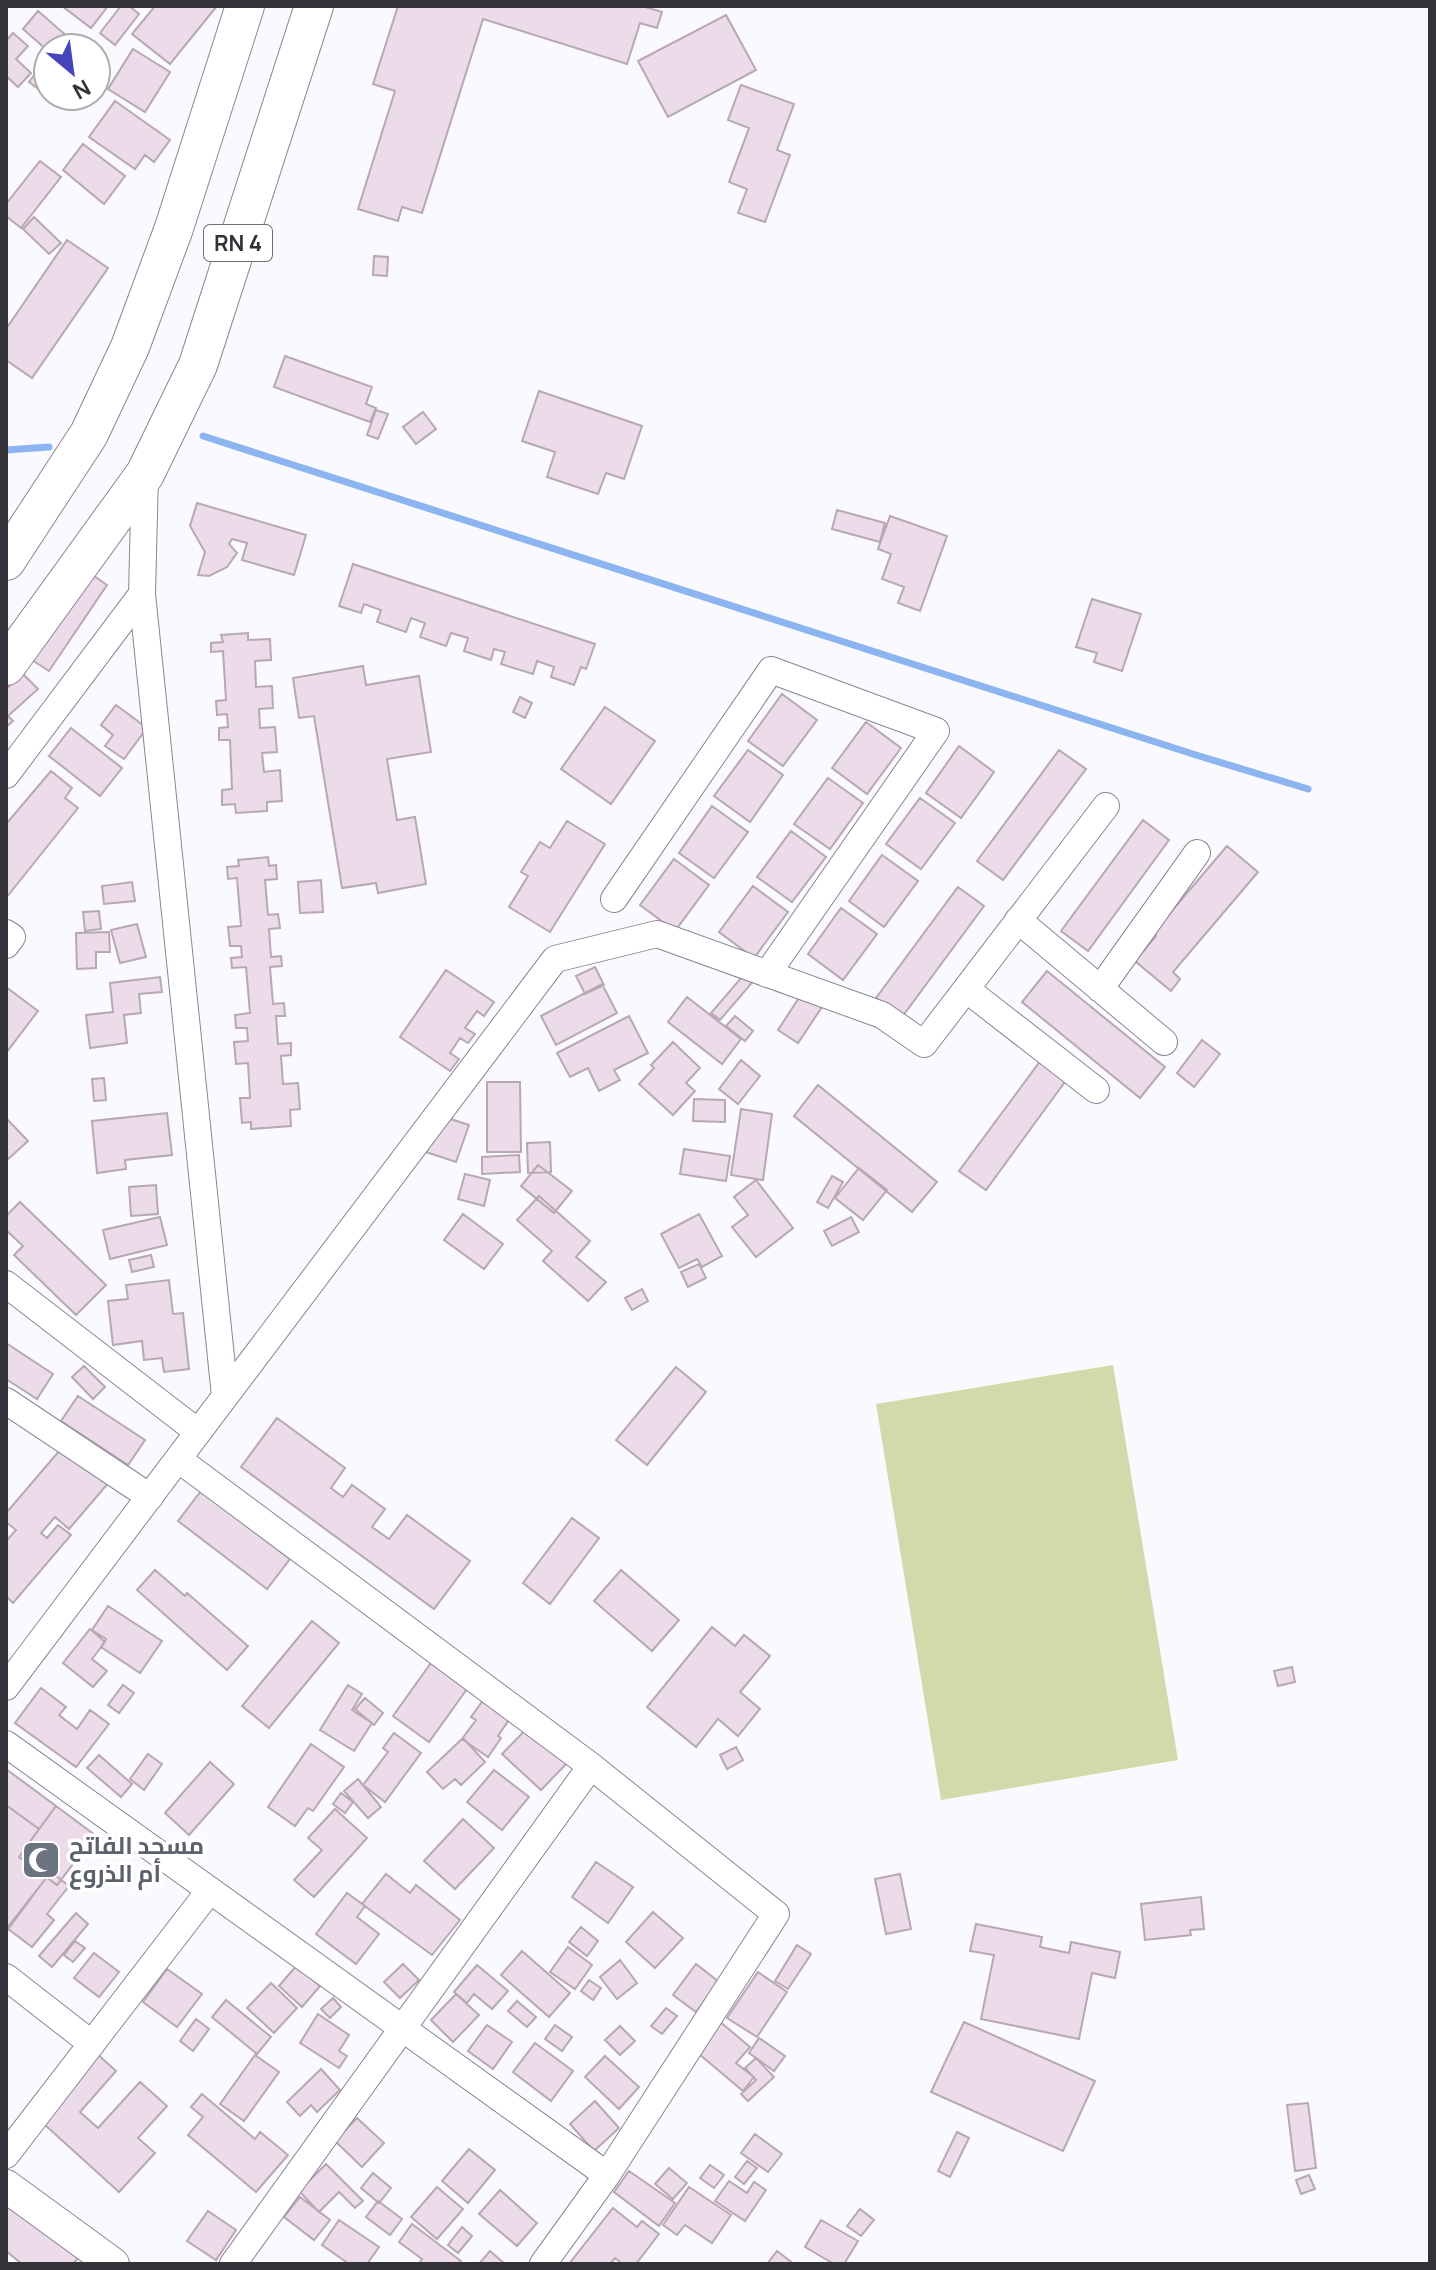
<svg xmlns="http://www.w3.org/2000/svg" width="1436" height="2270" font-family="Manrope,Cairo,sans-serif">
<rect width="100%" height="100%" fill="#faf9fd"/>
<!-- green -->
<path fill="#d4d9ab" d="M1113,1365L1178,1760L941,1800L876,1404Z"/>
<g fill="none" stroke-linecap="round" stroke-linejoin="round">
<!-- stream -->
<path stroke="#8bb4f1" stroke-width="7" d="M203,436L1196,755L1308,789
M6,450L49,447"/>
</g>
<!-- building -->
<path fill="#ecdce9" stroke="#b7a8b4" stroke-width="2" d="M62,6H108L91,28Z
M121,6H129L139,14L115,45L100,33Z
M155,6H217L170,64L132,34Z
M398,6H642L662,12L657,28L640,23L627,64L483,19L422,213L402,207L398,221L358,209L395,91L373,84Z
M38,11L68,37L59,48H48V51L23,29Z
M726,15L756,70L668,117L638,61Z
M13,33L28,46L16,59L31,73L18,87L6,76V41Z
M133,49L170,72L145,112L108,89Z
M48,57V96L29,82Z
M741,85L794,104L777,150L790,155L765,222L738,213L747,189L729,182L749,128L728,120Z
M115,101L170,140L154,162L145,155L135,169L89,137Z
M83,144L125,176L104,204L63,170Z
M40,161L61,177L21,228L6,216V204Z
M34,217L61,243L49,254L23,229Z
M67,240L108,268L32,378L6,360V329Z
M374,256L388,257L387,276L373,275Z
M285,356L372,387L366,404L376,408L370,422L274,387Z
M539,391L642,426L624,479L606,473L598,494L547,477L555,452L522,441Z
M376,410L388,414L378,439L367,435Z
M423,412L436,429L416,444L403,427Z
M197,503L306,535L294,575L242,560L247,543L232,539L229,544L237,553L227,567L209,576L198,575L205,552L190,526Z
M837,510L885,523L880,542L832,529Z
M890,516L947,536L920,611L898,603L904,587L882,579L891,554L878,549Z
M353,564L595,644L586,669L581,667L574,685L551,677L554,667L537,661L533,674L501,664L505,652L494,649L491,660L464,651L468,638L451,633L446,646L420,637L425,623L411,618L406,632L377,622L381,610L364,604L361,613L339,606Z
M87,571L107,585L49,671L29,658Z
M1092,599L1141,614L1122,671L1094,662L1097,653L1076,647Z
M248,633V640L270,639L271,660L255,661L256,687L272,686L273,708L259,709L260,728L275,727L277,752L262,753L264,772L280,770L282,801L267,802V811L236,813L235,804L222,805V790L232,789L230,740H219V728L228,727L227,714L217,715L216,701L226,700L223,651L211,652V643L223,642L221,635Z
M363,666L366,685L419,676L431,752L387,759L397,820L415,817L426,884L378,893L376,883L342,888L314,716L299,718L293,678Z
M23,674L38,689L8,716L13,721L6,727V689Z
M782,694L817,720L783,766L748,741Z
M520,697L532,703L525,718L513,712Z
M116,705L147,728L124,759L105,746L113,735L101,725Z
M605,707L655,741L611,804L561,769Z
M866,722L901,748L867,794L832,768Z
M71,728L122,768L100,796L49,756Z
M959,746L994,772L961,818L926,793Z
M748,750L783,775L750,822L714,796Z
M1059,750L1086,769L1003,880L977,861Z
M51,771L72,788L65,798L78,808L6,898V824Z
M828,778L863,803L830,849L794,824Z
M920,798L955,823L921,869L886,844Z
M712,806L748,832L714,878L679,853Z
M1143,820L1169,840L1088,951L1061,931Z
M567,821L605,844L550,932L509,907L528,876L521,872L540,842L550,848Z
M791,831L826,857L792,902L757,877Z
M1227,846L1258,872L1173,972L1180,979L1171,991L1135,961L1156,936L1153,933Z
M882,855L918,881L884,927L849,901Z
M268,857L269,866L276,865L277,879L265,880L268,915L278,914L280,928L269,929L271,957L281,956L282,966L270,967L273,1004L284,1003L285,1016H276L278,1044L291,1043V1055L281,1056L283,1084L298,1083L300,1109L290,1110L291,1126L251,1129V1122L242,1123L240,1098H250L248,1063L236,1064L234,1042L248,1041L247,1028H236L235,1015L250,1013L246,967L232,968L231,958L242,957L241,946H230L228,927L241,926L237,878L228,879L227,867L239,866L238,860Z
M674,859L709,885L675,931L640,905Z
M321,880L323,912L300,913L298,882Z
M132,882L135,901L104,904L102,886Z
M753,886L788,912L754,958L719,932Z
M958,887L984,906L902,1017L876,998Z
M841,908L877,934L843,980L808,954Z
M99,911L101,929L85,931L83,912Z
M137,924L146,957L120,963L111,930Z
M109,932L110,952H96V968L77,969L76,933Z
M595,967L604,985L585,994L576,976Z
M446,970L494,1002L484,1016L477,1011L465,1028L475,1034L468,1043L460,1038L450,1053L459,1059L450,1071L400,1037Z
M747,971L756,978L720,1020L711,1013Z
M1047,971L1165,1067L1140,1098L1022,1002Z
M160,977L162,992L139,994L141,1013L124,1015L127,1043L90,1048L86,1015L113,1012L110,983Z
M602,984L617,1013L556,1045L541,1016Z
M808,984L828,998L798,1043L778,1030Z
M6,987L38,1011L6,1053Z
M687,997L741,1039L722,1064L668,1022Z
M629,1016L648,1053L614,1070L620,1080L599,1091L588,1068L570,1077L557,1053Z
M735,1016L753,1031L745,1041L726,1026Z
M1202,1040L1220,1054L1194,1087L1177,1073Z
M673,1042L700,1068L686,1083L695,1091L673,1115L639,1084L654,1068L651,1065Z
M741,1060L760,1076L738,1104L719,1089Z
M1041,1060L1067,1079L986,1190L959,1171Z
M104,1078L106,1100L94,1101L92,1079Z
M487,1082H520L521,1152H487Z
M818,1085L937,1182L912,1212L794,1116Z
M694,1099L725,1100V1122L693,1121Z
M741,1109L772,1114L763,1180L731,1175Z
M167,1113L172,1155L125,1160L126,1169L97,1173L92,1121Z
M435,1114L469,1125L456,1162L423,1151Z
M6,1118L28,1141L6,1161Z
M550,1142L551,1172L528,1173L527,1143Z
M684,1149L730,1156L726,1181L680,1174Z
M519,1155L520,1172L482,1174V1157Z
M538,1165L572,1191L554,1213L521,1186Z
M859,1168L887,1190L863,1220L835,1198Z
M465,1174L490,1180L484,1206L458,1199Z
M832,1176L843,1182L828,1208L817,1202Z
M756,1180L793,1228L756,1257L732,1227L748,1215L734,1197Z
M156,1185L158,1214L131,1216L129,1187Z
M539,1196L590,1241L576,1257L606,1282L588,1301L543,1261L552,1251L517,1220Z
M20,1202L106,1285L76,1315L14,1255L23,1246L6,1230V1216Z
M463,1214L503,1244L484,1269L444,1240Z
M699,1214L722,1256L702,1267L697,1259L679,1268L661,1234Z
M160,1217L167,1245L110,1259L103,1230Z
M851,1217L859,1232L832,1246L824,1231Z
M151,1255L154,1267L132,1272L129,1260Z
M699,1264L706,1278L688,1287L681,1272Z
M169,1280L173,1314L183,1313L189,1369L164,1372L162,1358L144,1360L142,1341L113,1345L108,1301L128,1299L126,1285Z
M642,1289L648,1301L632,1310L625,1298Z
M6,1343L53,1374L37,1399L6,1379Z
M84,1366L105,1387L93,1399L72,1377Z
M676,1367L706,1392L647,1465L616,1440Z
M78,1396L145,1440L128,1465L61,1421Z
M277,1418L345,1468L331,1488L343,1497L352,1485L385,1509L372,1527L389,1539L407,1515L470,1561L434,1609L241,1467Z
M66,1443L110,1481L69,1529L55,1517L41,1533L47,1538L58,1525L71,1535L13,1603L6,1596V1537L8,1539L16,1530L6,1522V1513Z
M201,1491L290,1559L267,1589L178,1521Z
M572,1518L599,1538L550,1604L523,1583Z
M155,1570L185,1596L187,1593L248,1646L227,1670L137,1590Z
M621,1570L679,1620L652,1651L594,1601Z
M108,1606L162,1641L140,1673L101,1647L106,1639L92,1630Z
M312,1621L339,1643L269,1728L242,1706Z
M712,1627L735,1646L744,1635L770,1656L740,1692L760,1709L738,1736L718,1719L696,1747L647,1707Z
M90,1629L105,1642L92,1659L107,1671L93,1687L63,1663Z
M436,1656L472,1682L429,1742L393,1716Z
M1292,1667L1295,1682L1278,1686L1274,1671Z
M123,1685L134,1693L119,1713L108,1705Z
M348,1685L362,1694L352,1710L372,1723L354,1751L320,1730Z
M41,1688L66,1707L59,1715L77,1729L90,1710L109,1724L76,1767L15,1723Z
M487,1695L513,1714L498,1736L501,1738L488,1757L462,1739L476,1720L471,1717Z
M365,1698L383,1713L374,1725L355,1709Z
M534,1721L572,1758L541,1790L502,1754Z
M394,1733L421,1753L385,1802L363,1785L388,1752L383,1748Z
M463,1738L485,1762L461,1785L455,1779L443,1789L427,1772Z
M311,1744L344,1767L313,1811L308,1808L295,1826L268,1807Z
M736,1747L743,1760L727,1769L720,1755Z
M148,1754L162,1764L144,1790L130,1779Z
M99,1755L132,1784L121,1797L87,1768Z
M210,1762L234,1784L189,1835L165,1813Z
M6,1769L56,1806L39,1829L6,1805Z
M494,1770L529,1797L502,1830L467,1802Z
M358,1779L381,1807L368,1818L344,1791Z
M341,1793L353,1802L345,1813L333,1804Z
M6,1805L39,1829L19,1857L46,1878L6,1932Z
M56,1806L95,1835L57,1885L19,1857Z
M335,1809L367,1838L314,1897L294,1880L322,1850L308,1838Z
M463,1819L494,1848L455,1889L424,1861Z
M596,1862L633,1887L608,1923L572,1897Z
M51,1872L69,1886L47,1914L54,1920L32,1947L7,1928Z
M386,1874L410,1893L416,1885L460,1920L432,1955L362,1904Z
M900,1874L911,1929L886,1934L875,1879Z
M347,1893L365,1906L357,1917L379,1934L356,1964L316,1934Z
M1201,1897L1204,1929L1190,1930L1191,1935L1145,1940L1141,1904Z
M653,1912L683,1938L655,1968L626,1942Z
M76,1913L88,1924L52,1967L39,1956Z
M976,1924L1042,1937L1040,1947L1069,1953L1071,1942L1120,1952L1115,1978L1092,1973L1079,2039L981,2019L994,1955L970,1951Z
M581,1927L598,1941L587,1956L569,1942Z
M75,1941L85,1948L73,1962L64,1955Z
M797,1945L811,1954L788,1989L775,1981Z
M568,1947L592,1965L575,1989L550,1972Z
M522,1951L570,1993L549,2017L501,1975Z
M94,1953L119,1972L99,1997L74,1978Z
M620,1960L637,1983L617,1999L600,1977Z
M403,1964L419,1980L400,1998L384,1982Z
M696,1964L719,1982L696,2012L673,1995Z
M297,1965L320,1986L302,2007L279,1986Z
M477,1965L508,1991L492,2009L474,1994L467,2003L454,1992Z
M167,1969L202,1994L177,2027L143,2002Z
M758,1972L787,1992L757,2037L727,2018Z
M589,1980L601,1988L593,2000L581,1991Z
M271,1983L297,2008L274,2033L247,2008Z
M456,1994L479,2015L453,2042L431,2020Z
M333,1998L341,2007L330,2018L321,2009Z
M226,2000L271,2037L257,2054L212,2017Z
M517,2001L536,2017L527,2027L508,2011Z
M666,2008L677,2016L662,2034L651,2026Z
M318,2014L349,2035L339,2051L347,2056L339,2068L300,2043Z
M712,2015L750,2047L736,2063L754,2077L743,2091L687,2044Z
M196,2019L209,2029L193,2051L180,2041Z
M964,2022L1095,2081L1063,2151L931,2092Z
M487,2025L512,2042L493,2069L468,2051Z
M555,2025L572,2037L562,2051L545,2039Z
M620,2026L635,2041L620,2055L605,2040Z
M759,2038L785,2056L774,2071L749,2053Z
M535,2043L573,2071L551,2101L513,2072Z
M93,2050L116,2071L80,2112L98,2128L140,2082L167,2106L138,2138L155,2153L119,2192L34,2115Z
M255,2055L279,2072L244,2121L220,2104Z
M605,2056L639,2087L619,2109L585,2077Z
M756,2058L774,2077L748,2101L741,2094L756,2080L745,2068Z
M321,2069L340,2090L317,2112L311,2105L300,2116L287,2102Z
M202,2094L255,2139L260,2132L288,2155L256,2192L188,2135L203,2117L191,2107Z
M595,2101L619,2128L594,2151L570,2124Z
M1308,2103L1316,2168L1295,2171L1287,2105Z
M357,2118L384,2143L362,2167L335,2141Z
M957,2132L969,2138L950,2177L938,2171Z
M755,2134L782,2154L768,2172L741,2153Z
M469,2149L495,2170L468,2203L442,2181Z
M747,2161L757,2168L744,2184L735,2177Z
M326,2164L363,2201L355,2208L339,2192L319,2212L299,2191Z
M710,2165L724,2175L714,2188L700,2178Z
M669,2168L687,2183L673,2199L655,2184Z
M629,2171L675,2203L659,2226L614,2192Z
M373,2173L391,2188L379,2203L361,2188Z
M1309,2175L1315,2189L1301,2194L1296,2180Z
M729,2181L747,2193L754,2182L766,2190L745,2221L715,2201Z
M437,2187L463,2209L437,2239L411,2217Z
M689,2187L731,2215L712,2243L685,2225L677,2235L663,2225Z
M500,2190L537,2223L517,2246L479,2214Z
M6,2191L80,2256L73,2264H22L6,2251Z
M300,2197L330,2220L314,2240L284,2217Z
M378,2201L402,2219L390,2235L366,2217Z
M613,2208L637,2227L642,2221L659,2234L636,2264H623L615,2258L610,2264H569Z
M860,2209L874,2220L861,2236L847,2226Z
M208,2211L236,2230L216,2260L187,2241Z
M339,2220L379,2247L367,2264H349L322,2245Z
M821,2220L858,2241L844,2264H834L805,2247Z
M412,2224L461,2261L458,2264H419L422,2259L399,2242Z
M462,2227L472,2236L458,2253L448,2245Z
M490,2251L505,2264H479Z
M777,2251L794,2264H767Z"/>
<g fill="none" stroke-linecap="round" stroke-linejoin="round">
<defs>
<path id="minor" d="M142,594L225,1396
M6,775L142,594L145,474
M614,899L771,670L936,731L767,974
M1018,920L1164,1042
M6,933L12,937L6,945
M966,989L1096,1090
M1100,989L1197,853
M6,1284L198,1432
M6,1401L150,1497
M178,1459L591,1766L776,1914L607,2175L543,2264
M6,1687L555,959L657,934L882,1015L924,1044L1106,806
M6,1744L607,2175
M6,1977L92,2044
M6,2155L210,1890
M233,2264L591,1766"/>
<path id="major" d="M6,2186L113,2264"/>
<path id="highway" d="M6,561L89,434L130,347L174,228L245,6
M6,666L145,474L198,365L314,6"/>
</defs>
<!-- minor casing -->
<use href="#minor" stroke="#8a8696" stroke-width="28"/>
<!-- major casing -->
<use href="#major" stroke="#8a8696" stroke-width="34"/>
<!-- highway casing -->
<use href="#highway" stroke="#8a8696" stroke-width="40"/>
<!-- minor -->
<use href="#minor" stroke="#fff" stroke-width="26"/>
<!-- major -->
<use href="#major" stroke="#fff" stroke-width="32"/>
<!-- highway -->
<use href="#highway" stroke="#fff" stroke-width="38"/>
</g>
<!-- icons -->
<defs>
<symbol id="mosque-square" viewBox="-11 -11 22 22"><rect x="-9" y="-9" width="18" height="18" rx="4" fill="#6b7280" stroke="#fff"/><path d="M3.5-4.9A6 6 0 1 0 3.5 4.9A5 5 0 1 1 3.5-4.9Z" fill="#fff"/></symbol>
</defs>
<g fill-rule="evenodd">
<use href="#mosque-square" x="19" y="1838" width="44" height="44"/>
</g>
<g text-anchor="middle" stroke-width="7" stroke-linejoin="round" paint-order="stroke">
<!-- shield labels -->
<rect fill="#fff" stroke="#707074" stroke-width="2" x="204" y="225" width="68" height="36" rx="6"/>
<g font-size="22" font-weight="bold" fill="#333238">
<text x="238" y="251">RN 4</text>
</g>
<!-- worship labels -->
<g font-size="24" font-weight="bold" fill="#5b616d" stroke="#fff" text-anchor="start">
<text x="69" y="1854">مسجد الفاتح<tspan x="69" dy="28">أم الذروع</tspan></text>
</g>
</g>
<!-- border -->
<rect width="1436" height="2270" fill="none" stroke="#333238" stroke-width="16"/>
<!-- north arrow -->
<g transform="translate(72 72) rotate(151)"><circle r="38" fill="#ffffff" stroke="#adadaf" stroke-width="2"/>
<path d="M0-6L14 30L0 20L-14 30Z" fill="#4445bb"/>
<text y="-12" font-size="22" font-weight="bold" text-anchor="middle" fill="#333238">N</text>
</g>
</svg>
